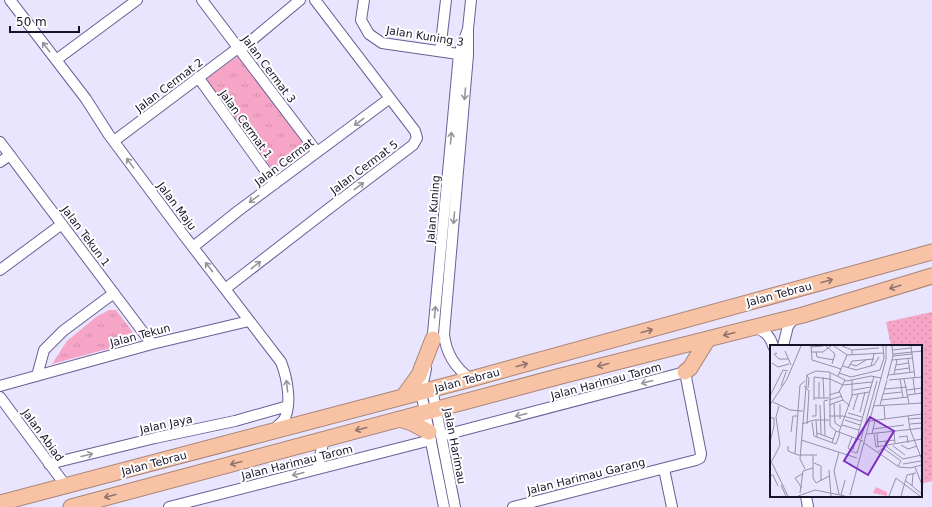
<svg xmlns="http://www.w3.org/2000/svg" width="932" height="507" font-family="'DejaVu Sans',sans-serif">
<defs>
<pattern id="grass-dots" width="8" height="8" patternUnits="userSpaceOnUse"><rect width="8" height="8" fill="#f7a5c7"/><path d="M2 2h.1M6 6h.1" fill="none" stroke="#d38dab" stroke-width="1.8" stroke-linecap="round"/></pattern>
<pattern id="park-tufts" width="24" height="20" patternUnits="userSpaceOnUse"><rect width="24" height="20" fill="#f7a5c7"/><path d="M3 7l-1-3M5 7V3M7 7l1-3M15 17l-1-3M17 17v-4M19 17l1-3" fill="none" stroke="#d38dab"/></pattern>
</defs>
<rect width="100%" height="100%" fill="#e9e5ff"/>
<!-- grass -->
<path fill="url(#grass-dots)" d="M932,312V481L921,484V346H891L886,322Z"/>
<!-- park -->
<path fill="url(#park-tufts)" d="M239,55L306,144L273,170L205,80Z
M109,310H116L135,335L133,340L129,343L52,364L67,341L96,317Z"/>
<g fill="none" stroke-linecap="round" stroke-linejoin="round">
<defs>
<path id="minor" d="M10,0L86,99L109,135L179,229L281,362C287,377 293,407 283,421C280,424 276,427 273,430
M202,0L317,152
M364,0L361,20L369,34L382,43L465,55
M240,50L300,0
M440,51L446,0
M56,60L137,0
M198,77L275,184
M114,141L238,48
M0,142L152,344
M0,162L10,155
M193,247L238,211L390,98
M0,270L62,224
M225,289L327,210L413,145L417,138L415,131L315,0
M754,327C764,331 770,335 773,346
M432,344L459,54L468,29
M783,346L788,326L795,317
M426,369L421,392L444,507
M37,376L44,350L63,331L114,293
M471,379C455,368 446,354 444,334L468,55V29L471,0
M0,386L152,344L249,321
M432,389L455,507
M0,397L66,486
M441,436L685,372L701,454L700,458L696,460L513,507
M49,464L155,438L235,421L288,406
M317,469L324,439
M664,469L672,507
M806,496L808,507
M169,507L431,440"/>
<path id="highway" d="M685,372L690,368L708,339
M403,397L419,375L433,339
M399,419L412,423L429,432
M0,503L471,379L932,252
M71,507L561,376L803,315L932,276"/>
</defs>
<!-- minor casing -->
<use href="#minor" stroke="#6a5e96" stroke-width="12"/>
<!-- highway casing -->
<use href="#highway" stroke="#a98579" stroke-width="17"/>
<!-- minor -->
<use href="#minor" stroke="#fff" stroke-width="10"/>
<!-- highway -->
<use href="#highway" stroke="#f7c3a4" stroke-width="15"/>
</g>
<!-- one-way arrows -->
<defs><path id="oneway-shaft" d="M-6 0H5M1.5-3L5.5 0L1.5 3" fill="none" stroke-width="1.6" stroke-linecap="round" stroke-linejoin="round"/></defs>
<g stroke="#97949e">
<use href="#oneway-shaft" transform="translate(46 47) rotate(-127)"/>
<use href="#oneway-shaft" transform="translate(465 94) rotate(95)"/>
<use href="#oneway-shaft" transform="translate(359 122) rotate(143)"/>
<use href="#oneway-shaft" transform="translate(451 138) rotate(-85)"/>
<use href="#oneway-shaft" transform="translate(130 163) rotate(-126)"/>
<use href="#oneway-shaft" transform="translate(359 186) rotate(-37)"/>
<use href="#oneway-shaft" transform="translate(254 199) rotate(144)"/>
<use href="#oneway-shaft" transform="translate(454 218) rotate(95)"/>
<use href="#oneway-shaft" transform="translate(256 265) rotate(-38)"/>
<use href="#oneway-shaft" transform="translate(209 267) rotate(-128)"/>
<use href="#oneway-shaft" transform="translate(435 312) rotate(-85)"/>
<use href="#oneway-shaft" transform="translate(647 382) rotate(165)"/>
<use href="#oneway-shaft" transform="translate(287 386) rotate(-96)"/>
<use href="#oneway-shaft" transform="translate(521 415) rotate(166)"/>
<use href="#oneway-shaft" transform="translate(87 455) rotate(-14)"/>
<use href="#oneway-shaft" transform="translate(298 474) rotate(166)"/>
</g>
<g stroke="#92736c">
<use href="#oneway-shaft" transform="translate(827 281) rotate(-15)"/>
<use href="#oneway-shaft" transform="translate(895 287) rotate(163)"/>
<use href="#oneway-shaft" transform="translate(647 331) rotate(-15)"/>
<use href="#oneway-shaft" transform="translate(729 334) rotate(166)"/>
<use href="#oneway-shaft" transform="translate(522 365) rotate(-15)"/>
<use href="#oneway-shaft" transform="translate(603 365) rotate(166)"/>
<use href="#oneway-shaft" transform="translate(361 429) rotate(165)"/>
<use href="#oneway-shaft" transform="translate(236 463) rotate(165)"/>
<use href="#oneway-shaft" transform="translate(110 496) rotate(165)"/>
</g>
<g text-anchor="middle" stroke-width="4" stroke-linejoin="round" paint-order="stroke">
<!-- street labels -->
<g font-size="11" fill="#171228" stroke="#fff">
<text transform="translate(425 36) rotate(9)" y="4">Jalan Kuning 3</text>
<text transform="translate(269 69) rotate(53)" y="4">Jalan Cermat 3</text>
<text transform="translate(169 85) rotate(-37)" y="4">Jalan Cermat 2</text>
<text transform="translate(246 124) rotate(54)" y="4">Jalan Cermat 1</text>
<text transform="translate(284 162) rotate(-37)" y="4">Jalan Cermat</text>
<text transform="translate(364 167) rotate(-37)" y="4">Jalan Cermat 5</text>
<text transform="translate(177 206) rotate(53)" y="4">Jalan Maju</text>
<text transform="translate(433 209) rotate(-85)" y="4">Jalan Kuning</text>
<text transform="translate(86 236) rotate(53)" y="4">Jalan Tekun 1</text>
<text transform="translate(779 294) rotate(-15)" y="4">Jalan Tebrau</text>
<text transform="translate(140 335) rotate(-15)" y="4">Jalan Tekun</text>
<text transform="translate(467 380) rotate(-15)" y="4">Jalan Tebrau</text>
<text transform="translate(606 381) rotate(-15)" y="4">Jalan Harimau Tarom</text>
<text transform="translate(166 424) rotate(-12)" y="4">Jalan Jaya</text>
<text transform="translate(43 435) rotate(54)" y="4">Jalan Abiad</text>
<text transform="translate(455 446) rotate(79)" y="4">Jalan Harimau</text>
<text transform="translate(297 462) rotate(-14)" y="4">Jalan Harimau Tarom</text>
<text transform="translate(154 463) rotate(-15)" y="4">Jalan Tebrau</text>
<text transform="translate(586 476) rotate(-14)" y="4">Jalan Harimau Garang</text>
</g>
</g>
<!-- overview -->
<g transform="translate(770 345)">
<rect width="152" height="152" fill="#e9e5ff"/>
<path d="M106,142L117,147V151L103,148Z" fill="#f7a5c7"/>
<path fill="none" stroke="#9591a9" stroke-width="1" d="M41,1L42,15L71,24M56,1L65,9L62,19M64,1L77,10L114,8M72,1L82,5V10M141,1L145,33M41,2L53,1M82,5L109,3M123,5L141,3M15,6L21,20M41,7H53L61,1M46,7L47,12L64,15M7,8L4,9L9,14H18M123,9L152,6M123,11L142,9M138,13L140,27M122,15L143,13M2,18L8,22L19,19M80,19L86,21L96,15M126,20L138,18M73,21L86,25L104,20L109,12M101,21L104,9M78,23L82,16L104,14M125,25L139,23M60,28V81L66,86L93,96M69,28L81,32L110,25L114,13L113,1M124,29L127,15M36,30L39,33L38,43M118,30L144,27M68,31L77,10M53,32L54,53M143,33L145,49M117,34L123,11L122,1M130,34L133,52M134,34L139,58M119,35L152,32M49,37V53M73,40L102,37M11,41L16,27M34,41L39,46L37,79M115,44L137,42M83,45L101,42M137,45L152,43M69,46L73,55L80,61M113,49L132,47M59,50L69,47L75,35M82,50L99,47M138,50L152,48M0,51L13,25L18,26M44,53H59M44,55V32L60,34L73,40M59,55L72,51M111,55L138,52M3,57L20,65L33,66M64,59L65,78L71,82M0,60L17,34L31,1M50,60L51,89M59,60L73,55M110,60L117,35M103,61L152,58M114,61L115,74M28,65L30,40L35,36M83,65L88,49M90,67L95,47M78,68L92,72M42,71H46V59M59,71H73L91,76M138,71L140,84L152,115M70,74V59M139,74L152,73M46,75L47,92M75,75L90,80M100,76L152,69M42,77L44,91L66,99L70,88M32,79L44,75H59M140,79L152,78M72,80L89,85M103,84L134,80M135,85L152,83M21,87L23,71H27M69,87L82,51V35M124,87L125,99M47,88L63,94M107,88L108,102M97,89L135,85M102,89L105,75M104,89L106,102L152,94M55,91L54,56L58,55M82,92L78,103L83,107L87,108L91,95M129,92L137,91L138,98M87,93L104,31M91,94L107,36M31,95L87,113M115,96L117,102L133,114L152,110M0,97L4,81V73H1M108,97L125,95M62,98L66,86M94,98L129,122L140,123L152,120M131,100L138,104L147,101M18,101V106L28,110H47M123,101L135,110M83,105L86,93M69,107L64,126L69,149M108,107L113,103L131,116L128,121M25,109L28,66M43,110V133L46,138L59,131M0,114L18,151M2,116L10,100L6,72L9,61M44,118L51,121V136M133,119L151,116M145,122L152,140M35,124L30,114L37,30L46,26L59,27L77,36L101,31L111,33M59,125L61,151M0,130H3L8,141M135,135L152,149M11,140L16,151M142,141L143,129M32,143L25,133L32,129M30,148L33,126L43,123M71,150L75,135M80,150L116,14V1M28,151L45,145L75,151M119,151L126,133L150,151M131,151L137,130L146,128"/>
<path fill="#7b2cbf" fill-opacity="0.15" stroke="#7b2cbf" stroke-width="2" d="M100,72L124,86L98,130L74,116Z"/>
<rect width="152" height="152" fill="none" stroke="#171228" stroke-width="2"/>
</g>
<!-- scale -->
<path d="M10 26v6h69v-6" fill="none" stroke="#171228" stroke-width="2"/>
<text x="16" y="26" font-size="12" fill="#171228" stroke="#ffffff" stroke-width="3" paint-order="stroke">50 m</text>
</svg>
